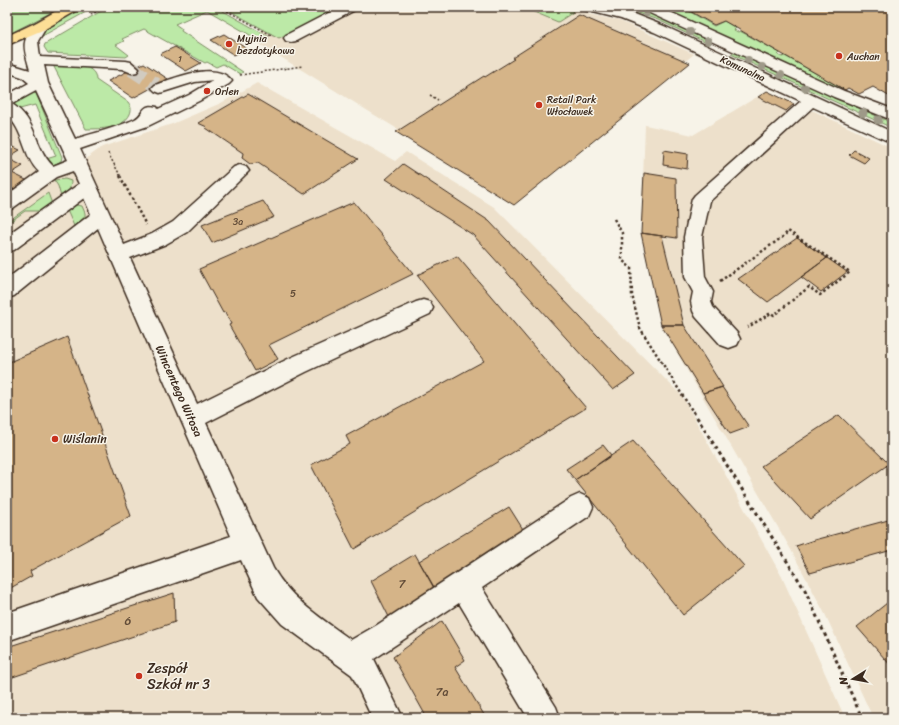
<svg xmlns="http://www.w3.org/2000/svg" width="899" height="725" font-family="Sriracha,sans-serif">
<rect width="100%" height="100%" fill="#f7f3e8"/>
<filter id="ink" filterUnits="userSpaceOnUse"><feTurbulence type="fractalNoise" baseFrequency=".025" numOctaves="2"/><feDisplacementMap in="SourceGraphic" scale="8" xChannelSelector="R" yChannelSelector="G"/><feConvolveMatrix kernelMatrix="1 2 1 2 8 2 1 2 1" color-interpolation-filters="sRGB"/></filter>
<g filter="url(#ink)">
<!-- built -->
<path fill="#ede0cb" d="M228,7H558L620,21L694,54L516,202L248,37L267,28Z
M257,83L395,161L406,152L494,207L682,396L782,577L845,718H7V113L20,122L37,175L82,168L87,158L102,147L172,124L221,103Z
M767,91L808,111H814L892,148V718H873L825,614L790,548L661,325L641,233L645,125L693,135Z"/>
<!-- green -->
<path fill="#bce9a7" stroke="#7c8a62" d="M7,7H62L7,35Z
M84,7H95L37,39L48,28Z
M108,7H216L269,37L262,42L207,10L175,24L182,29L181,31L243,72L240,74L223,64L216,67L207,62L205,63L144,29L122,39L124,41L116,45L129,55L126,57L48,53L44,47L45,44Z
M223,7H341L279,38Z
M522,7H558L573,10L572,13L558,22Z
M620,7H639L707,38L709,41L707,43L658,20Z
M674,7H682L714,26L724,21L736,28L734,30L738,32L740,31L780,53L778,55L782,57L785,56L845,90L842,91L665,11Z
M733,53H739L892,123V128L731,54Z
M53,65C65,66 96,61 96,80L128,102C131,106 132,109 130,114C123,129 101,129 86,129Z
M36,93L62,157L61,161L52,166L43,160L56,156L35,105L16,110L13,101L28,94Z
M65,179L71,181C71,189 68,192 61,197L58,186L54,180Z
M48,193L52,204L43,211H25L7,224V222Z
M71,204L82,206L85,213V217L74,226L65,206Z"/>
<!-- building -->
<path fill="#d5b488" stroke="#3b2a1e" d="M683,7H892V98L873,87L859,94L848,88L845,90L724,21L714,25Z
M579,15L690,63L514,205L396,132L484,76L485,77L514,59L512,58Z
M224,34L247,49L234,55L211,40Z
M175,47L201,63L186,71L160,54Z
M144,63L168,79L133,98L108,81Z
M767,91L794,104L786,111L758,97Z
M248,94L358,159L304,194L258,163L250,164L242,158L243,153L206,128L207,127L198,123Z
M7,144L20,150L7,158L23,166L12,173L28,181L7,195Z
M664,150L688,154L687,169L663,165Z
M854,150L869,158L864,163L849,155Z
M403,164L489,221L635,375L613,390L473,235L386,179Z
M644,173L676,178L677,238L641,233Z
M263,201L274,217L212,243L202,225Z
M354,202L413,274L269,345L278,359L255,371L229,325L231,324L225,312L223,313L199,269Z
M641,233L662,236L684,325H661Z
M797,238L827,258L768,302L738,279Z
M457,256L586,408L354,549L311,465L350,444L346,436L484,361L417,275Z
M827,258L847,272L821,292L801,277Z
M661,325H684L723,387L703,393Z
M67,337L131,516L30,571L32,576L7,590V363Z
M722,387L749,427L730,434L703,393Z
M839,415L889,464L810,519L761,466Z
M633,441L744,566L683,615L575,480Z
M603,445L611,455L575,480L566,469Z
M509,507L526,534L435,590L419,561Z
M892,519V550L810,573L796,546L814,540Z
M415,554L434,587L389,617L371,581Z
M174,593L175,622L7,679V647Z
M887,603L892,609V667L857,627Z
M442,621L465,660L455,667L486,718H427L393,657Z"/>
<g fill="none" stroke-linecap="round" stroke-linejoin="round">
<!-- minor-tunnel -->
<path stroke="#d1cbc0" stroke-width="15" stroke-dasharray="15 8" stroke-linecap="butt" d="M132,69L156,85"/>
<defs>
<path id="minor" d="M340,7H357L355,10L296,41L291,42L286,41L284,38L286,35Z
M583,7H606L631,13L664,26L892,132V143L813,107L710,201L702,237L705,277L713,292L711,302L713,307L737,333L740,339L737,345L729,348L721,345L696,317L693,311L691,302L693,292L685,277L684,237L692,199L695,195L801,101L654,32L621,19L585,10Z
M641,7H659L844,91L892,109V120L834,97L643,10Z
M40,22L45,23L47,26L38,41L40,57L126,61L131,62L139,69L137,72L132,73L122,69L44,65L48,83L75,139C94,133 116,128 135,119C145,114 141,103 157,107L158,109L189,95L214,80L195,82L160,93L155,91L152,88L155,85C174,78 217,60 232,81L229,84L199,101L148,126L80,149L124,245L152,234L173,222L234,167L240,165L246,167L249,171L187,232L166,244L130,258L197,404L290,358L416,302L423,300L430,302L433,308L430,314L306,372L206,423L273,568C291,600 323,619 351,640L377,625L571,498L580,494L589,498L593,507L589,516L482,588L556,707L560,718H528L459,603L374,659L403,718H372L352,675L282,624L258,597L241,560L7,641V613L231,536L98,228L14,296L7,298V279L91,214L84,198L14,250L7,252V235L79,184L73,171L56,177L13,208L7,210V195L39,172C23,157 24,129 7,116V95L29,83L22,77L7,72V63L30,70C24,48 20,43 35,23ZM36,91L68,160L53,166C34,148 38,121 12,104Z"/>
<path id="major" d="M63,7H80L78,10L45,29L7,45V36L35,23Z"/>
</defs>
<!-- minor casing -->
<use href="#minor" stroke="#3b2a1e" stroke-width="3"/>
<!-- major casing -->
<use href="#major" stroke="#3b2a1e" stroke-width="3"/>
<!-- path-far2 -->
<path stroke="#3b2a1e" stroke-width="1.5" stroke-dasharray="2 2" stroke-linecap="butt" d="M220,7L273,36
M563,7L573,9
M91,15L103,7
M240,75L303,66
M430,95L438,100
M108,153L121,177"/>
<!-- path-far1 -->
<path stroke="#3b2a1e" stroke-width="2.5" stroke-dasharray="2.5 2.5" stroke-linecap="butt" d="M120,176L146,225
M614,219L622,233V260L631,268L632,295L640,328L693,412
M720,281L784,236L788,231L850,272L820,295L809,287L774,315L771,313L748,327"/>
<!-- path -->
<path stroke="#3b2a1e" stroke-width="3" stroke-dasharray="3.5 3.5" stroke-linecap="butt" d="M693,411L805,590L862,718"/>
<!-- minor -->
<use href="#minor" fill="#f7f3e8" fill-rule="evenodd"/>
<!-- major -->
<use href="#major" fill="#fdde96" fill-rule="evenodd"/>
</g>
<!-- trees -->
<g fill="#9e9988">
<circle cx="646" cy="14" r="3.5"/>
<circle cx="690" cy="32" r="4"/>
<circle cx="708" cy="41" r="4"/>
<circle cx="748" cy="60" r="4"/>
<circle cx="762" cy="67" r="4"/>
<circle cx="781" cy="75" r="4"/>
<circle cx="805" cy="88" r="4"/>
<circle cx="863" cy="113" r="4.5"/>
<circle cx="878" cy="120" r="4.5"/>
</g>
</g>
<!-- markers -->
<g fill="#c8321e" stroke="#f7f3e8" stroke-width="1.5">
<circle cx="229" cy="44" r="4"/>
<circle cx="839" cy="56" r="4"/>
<circle cx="207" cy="91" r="4"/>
<circle cx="539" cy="105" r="4"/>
<circle cx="55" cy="439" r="4"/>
<circle cx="139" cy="676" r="4"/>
</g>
<g text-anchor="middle" stroke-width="3" stroke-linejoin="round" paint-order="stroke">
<!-- far-number labels -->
<g font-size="9" fill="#624c38">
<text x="180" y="62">1</text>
</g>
<!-- far-poi labels -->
<g font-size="10" fill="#3b2a1e" stroke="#f7f3e8" text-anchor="start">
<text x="237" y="42">Myjnia<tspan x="237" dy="12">bezdotykowa</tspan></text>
<text x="847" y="60">Auchan</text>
<text x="215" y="95">Orlen</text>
<text x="547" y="103">Retail Park<tspan x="547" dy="12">Włocławek</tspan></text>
</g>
<!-- far-street labels -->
<g font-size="10" fill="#3b2a1e" stroke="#f7f3e8">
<text transform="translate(743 68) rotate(25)" y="4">Komunalna</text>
</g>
<!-- number labels -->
<g font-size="10" fill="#624c38">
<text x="238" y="225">3a</text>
<text x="293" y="297">5</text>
</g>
<!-- street labels -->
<g font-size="12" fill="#3b2a1e" stroke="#f7f3e8">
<text transform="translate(179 391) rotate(66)" y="4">Wincentego Witosa</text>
</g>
<!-- poi labels -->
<g font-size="12" fill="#3b2a1e" stroke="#f7f3e8" text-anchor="start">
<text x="63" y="443">Wiślanin</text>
</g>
<!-- near-number labels -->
<g font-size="12" fill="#624c38">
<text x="402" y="588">7</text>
<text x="128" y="625">6</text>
<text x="442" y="696">7a</text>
</g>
<!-- near-poi labels -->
<g font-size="14" fill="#3b2a1e" stroke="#f7f3e8" text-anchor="start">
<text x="147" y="673">Zespół<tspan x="147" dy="16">Szkół nr 3</tspan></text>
</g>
</g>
<!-- margin -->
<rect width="899" height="725" fill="none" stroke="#f7f3e8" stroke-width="24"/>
<rect x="12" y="12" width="875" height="701" fill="none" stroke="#3b2a1e" stroke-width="1.5" filter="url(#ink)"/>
<!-- north arrow -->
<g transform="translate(853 679) rotate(259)" stroke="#f7f3e8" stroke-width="3" paint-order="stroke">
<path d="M0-3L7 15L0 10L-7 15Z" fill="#3b2a1e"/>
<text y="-6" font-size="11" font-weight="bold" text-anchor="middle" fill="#3b2a1e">N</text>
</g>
</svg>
